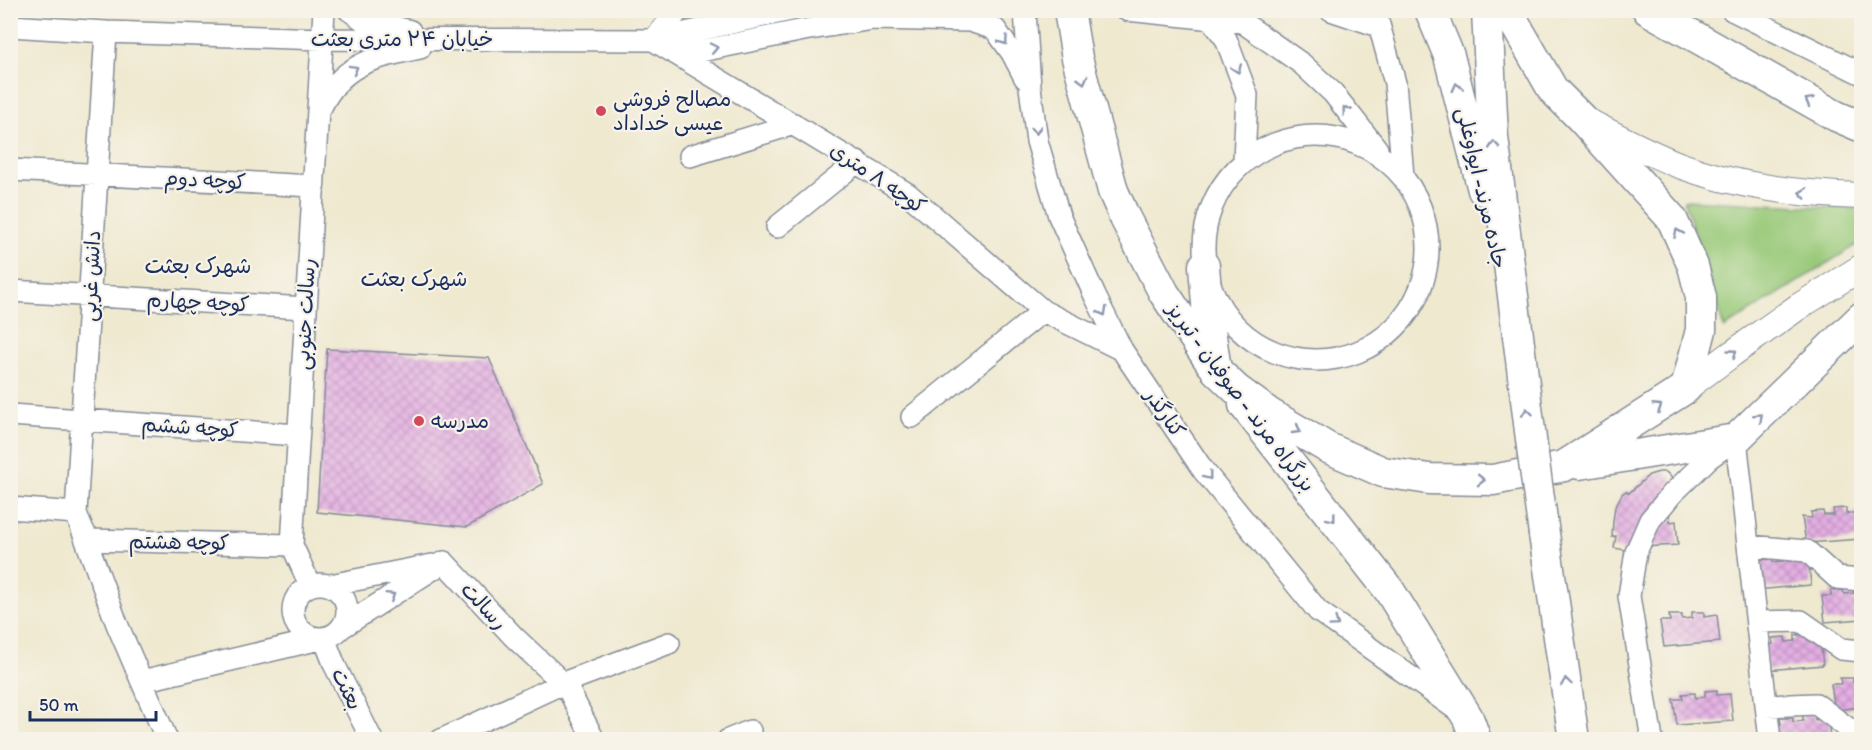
<svg xmlns="http://www.w3.org/2000/svg" width="1872" height="750" font-family="Itim,'Playpen Sans Arabic',sans-serif">
<defs>
<pattern id="building-cross-hatch" width="8" height="8" patternUnits="userSpaceOnUse" patternTransform="scale(1.5)"><rect width="8" height="8" fill="#e4afe3"/><path d="M0 0l8 8M0 8l8-8" fill="none" stroke="#b88fbb"/></pattern>
</defs>
<rect width="100%" height="100%" fill="#f7f3e8"/>
<filter id="ink" filterUnits="userSpaceOnUse"><feTurbulence type="fractalNoise" baseFrequency=".0167" numOctaves="2"/><feDisplacementMap in="SourceGraphic" scale="12" xChannelSelector="R" yChannelSelector="G"/><feConvolveMatrix kernelMatrix="1 2 1 2 8 2 1 2 1" color-interpolation-filters="sRGB"/></filter>
<filter id="wash" filterUnits="userSpaceOnUse"><feTurbulence type="fractalNoise" baseFrequency=".008" numOctaves="4" result="noise"/><feDisplacementMap in="SourceGraphic" scale="24" xChannelSelector="R" yChannelSelector="G"/><feGaussianBlur stdDeviation="1.35" result="paint"/><feColorMatrix in="noise" values="0 0 0 0 0 0 0 0 0 0 0 0 0 0 0 0 0 1.4 0 .05"/><feComposite in="paint" operator="in"/></filter>
<g filter="url(#wash)">
<rect width="100%" height="100%" fill="#efe9d0"/>
<!-- green -->
<path fill="#98c978" stroke="#5a7c6b" stroke-width="1.5" d="M1684,200L1861,209V242L1724,328Z"/>
<g id="blocks">
<!-- building -->
<path fill="url(#building-cross-hatch)" d="M327,349L489,358L543,484L467,527L317,512Z
M1659,472H1666L1672,478L1673,495L1668,494L1670,522L1676,521L1678,545L1642,547V553L1614,548L1616,536L1612,537L1613,521L1615,507L1622,494L1626,491L1629,493L1649,475Z
M1846,508V514L1859,512L1861,539L1806,543L1802,517L1812,518L1811,512L1823,511L1824,515H1834L1833,509Z
M1783,555L1808,558L1811,585L1755,590L1751,563L1761,564L1760,558L1773,557V562L1783,561Z
M1853,587H1862V619L1825,622L1822,596H1831V590H1843L1844,594L1854,593Z
M1692,612H1704V617L1717,615L1720,642L1664,647L1660,621H1670L1669,615H1682V619L1692,618Z
M1807,634L1808,640L1820,638L1823,665L1767,670L1764,644H1773L1772,638L1785,637L1786,642L1795,641V635Z
M1840,678H1853V682L1862,681V707L1835,710L1831,684H1841Z
M1717,690V695L1730,694L1733,721L1677,725L1673,699H1683L1682,694L1695,693V698L1705,697V691Z
M1803,715H1815V720L1828,718L1830,740H1774L1771,724H1781L1780,718H1793V722L1803,721Z"/>
</g>
</g>
<g filter="url(#ink)">
<use href="#blocks" fill-opacity="0" stroke="#858c97" stroke-width="1.5"/>
<g fill="none" stroke-linecap="round" stroke-linejoin="round">
<defs>
<path id="minor" d="M349,10L362,19L410,31
M679,10L653,40L701,51L804,30L873,19L970,21L995,29L1012,53L1025,78
M1025,10L1030,87L1037,141L1059,216L1095,296L1122,350L1203,470L1318,611L1460,712
M1127,10L1242,22L1302,64L1333,93L1377,149
M1331,10L1379,26
M1375,10L1395,83L1403,176
M1732,10L1862,74
M1210,18L1226,39L1247,95L1244,161
M10,26L106,32L323,39L653,40L791,10
M106,32L76,513L117,624L167,740
M653,40L908,194L1043,311L1122,350
M321,107C343,62 375,58 420,48
M1204 248a112 112 0 1 1 224 0a112 112 0 1 1-224 0Z
M690,156L794,124
M10,170L313,186
M777,227L857,162
M10,291L306,308
M10,415L298,435
M912,417L1043,311
M10,508L76,513
M82,528L88,540L292,545
M1748,546L1807,551L1837,578L1862,580
M444,562L514,637L563,683L570,693L594,740
M293 611a27 27 0 1 1 54 0a27 27 0 1 1-54 0Z
M310,585L292,545L324,10
M330,585L432,565
M1757,622L1801,621L1841,649L1862,651
M341,628L444,562
M142,681L324,638L335,666L372,740
M1766,706L1816,704L1849,729L1862,730
M441,740L563,683L669,643
M728,740L750,731
M1652,740L1629,596L1636,552L1650,520L1672,494L1709,458L1736,439L1770,740"/>
<path id="major" d="M1587,121C1618,137 1648,153 1679,165C1738,187 1800,194 1862,196
M1686,388L1733,353L1798,307L1862,267"/>
<path id="highway" d="M1069,10L1077,58L1113,191L1125,218L1164,293L1211,363
M1430,10L1449,56L1483,190
M1487,10L1493,137L1533,455
M1648,10L1836,116L1862,127
M1204,266L1208,316L1216,370L1236,389L1270,414L1328,448L1383,472L1429,479L1493,480L1564,466L1686,388L1701,330V297L1693,266L1672,219L1581,118L1553,90L1507,10
M1244,405L1389,590L1468,718L1476,740
M1579,464L1736,439L1862,317
M1544,534L1574,740"/>
</defs>
<!-- minor casing -->
<use href="#minor" stroke="#858c97" stroke-width="24"/>
<!-- major casing -->
<use href="#major" stroke="#858c97" stroke-width="28"/>
<!-- highway casing -->
<use href="#highway" stroke="#858c97" stroke-width="33"/>
<!-- minor -->
<use href="#minor" stroke="#fff" stroke-width="21"/>
<!-- major -->
<use href="#major" stroke="#fff" stroke-width="26"/>
<!-- highway -->
<use href="#highway" stroke="#fff" stroke-width="30"/>
<defs>
<path id="highway-bridge" d="M1533,455L1544,534"/>
</defs>
<!-- highway-bridge casing -->
<use href="#highway-bridge" stroke="#858c97" stroke-width="33" stroke-linecap="butt"/>
<!-- highway-bridge -->
<use href="#highway-bridge" stroke="#fff" stroke-width="30"/>
</g>
<!-- one-way arrows -->
<defs><path id="oneway-chevron" d="M-2-3.5L2.5 0L-2 3.5" fill="none" stroke-width="1.6" stroke-linecap="round" stroke-linejoin="round" transform="scale(1.5)"/></defs>
<g stroke="#8d97ae">
<use href="#oneway-chevron" transform="translate(1004 41) rotate(55)"/>
<use href="#oneway-chevron" transform="translate(714 48) rotate(-12)"/>
<use href="#oneway-chevron" transform="translate(354 69) rotate(-29)"/>
<use href="#oneway-chevron" transform="translate(1237 69) rotate(70)"/>
<use href="#oneway-chevron" transform="translate(1083 80) rotate(75)"/>
<use href="#oneway-chevron" transform="translate(1457 87) rotate(-104)"/>
<use href="#oneway-chevron" transform="translate(1809 101) rotate(-151)"/>
<use href="#oneway-chevron" transform="translate(1346 110) rotate(-128)"/>
<use href="#oneway-chevron" transform="translate(1036 130) rotate(82)"/>
<use href="#oneway-chevron" transform="translate(1494 145) rotate(-96)"/>
<use href="#oneway-chevron" transform="translate(1803 193) rotate(-172)"/>
<use href="#oneway-chevron" transform="translate(1678 233) rotate(-114)"/>
<use href="#oneway-chevron" transform="translate(1103 312) rotate(63)"/>
<use href="#oneway-chevron" transform="translate(1733 353) rotate(-36)"/>
<use href="#oneway-chevron" transform="translate(1658 407) rotate(-33)"/>
<use href="#oneway-chevron" transform="translate(1527 412) rotate(-97)"/>
<use href="#oneway-chevron" transform="translate(1759 417) rotate(-44)"/>
<use href="#oneway-chevron" transform="translate(1297 430) rotate(30)"/>
<use href="#oneway-chevron" transform="translate(1208 476) rotate(52)"/>
<use href="#oneway-chevron" transform="translate(1481 480) rotate(1)"/>
<use href="#oneway-chevron" transform="translate(1332 518) rotate(52)"/>
<use href="#oneway-chevron" transform="translate(391 596) rotate(-32)"/>
<use href="#oneway-chevron" transform="translate(1335 623) rotate(35)"/>
<use href="#oneway-chevron" transform="translate(1566 682) rotate(-98)"/>
</g>
</g>
<!-- markers -->
<g fill="#d1495b" stroke="#f7f3e8" stroke-width="2">
<circle cx="601" cy="111" r="6"/>
<circle cx="419" cy="421" r="6"/>
</g>
<g text-anchor="middle" stroke-width="4.5" stroke-linejoin="round" paint-order="stroke">
<!-- street labels -->
<g font-size="21" fill="#1b2f5e" stroke="#f7f3e8">
<text x="402" y="46">خیابان ۲۴ متری بعثت</text>
<text transform="translate(878 178) rotate(34)" y="7">کوچه ۸ متری</text>
<text transform="translate(205 180) rotate(3)" y="7">کوچه دوم</text>
<text transform="translate(1482 188) rotate(77)" y="7">جاده مرند- ایواوغلی</text>
<text transform="translate(91 276) rotate(-87)" y="7">دانش غربی</text>
<text transform="translate(198 302) rotate(3)" y="7">کوچه چهارم</text>
<text transform="translate(305 314) rotate(-87)" y="7">رسالت جنوبی</text>
<text transform="translate(1241 397) rotate(53)" y="7">بزرگراه مرند - صوفیان - تبریز</text>
<text transform="translate(1165 413) rotate(56)" y="7">کنارگذر</text>
<text transform="translate(190 427) rotate(4)" y="7">کوچه ششم</text>
<text transform="translate(179 542) rotate(1)" y="7">کوچه هشتم</text>
<text transform="translate(484 606) rotate(47)" y="7">رسالت</text>
<text transform="translate(347 689) rotate(64)" y="7">بعثت</text>
</g>
<!-- poi labels -->
<g font-size="21" fill="#1b2f5e" stroke="#f7f3e8" text-anchor="start">
<text x="613" y="106">مصالح فروشی<tspan x="613" dy="24">عیسی خداداد</tspan></text>
<text x="431" y="428">مدرسه</text>
</g>
<!-- neighbourhood labels -->
<g font-size="22" fill="#1b2f5e" stroke="#f7f3e8">
<text x="198" y="273">شهرک بعثت</text>
<text x="414" y="286">شهرک بعثت</text>
</g>
</g>
<!-- margin -->
<rect width="1872" height="750" fill="none" stroke="#f7f3e8" stroke-width="36"/>
<!-- scale -->
<path d="M30 711v9h126v-9" fill="none" stroke="#1b2f5e" stroke-width="3"/>
<text x="39" y="711" font-size="18" fill="#1b2f5e" stroke="#f7f3e8" stroke-width="4.5" paint-order="stroke">50 m</text>
</svg>
